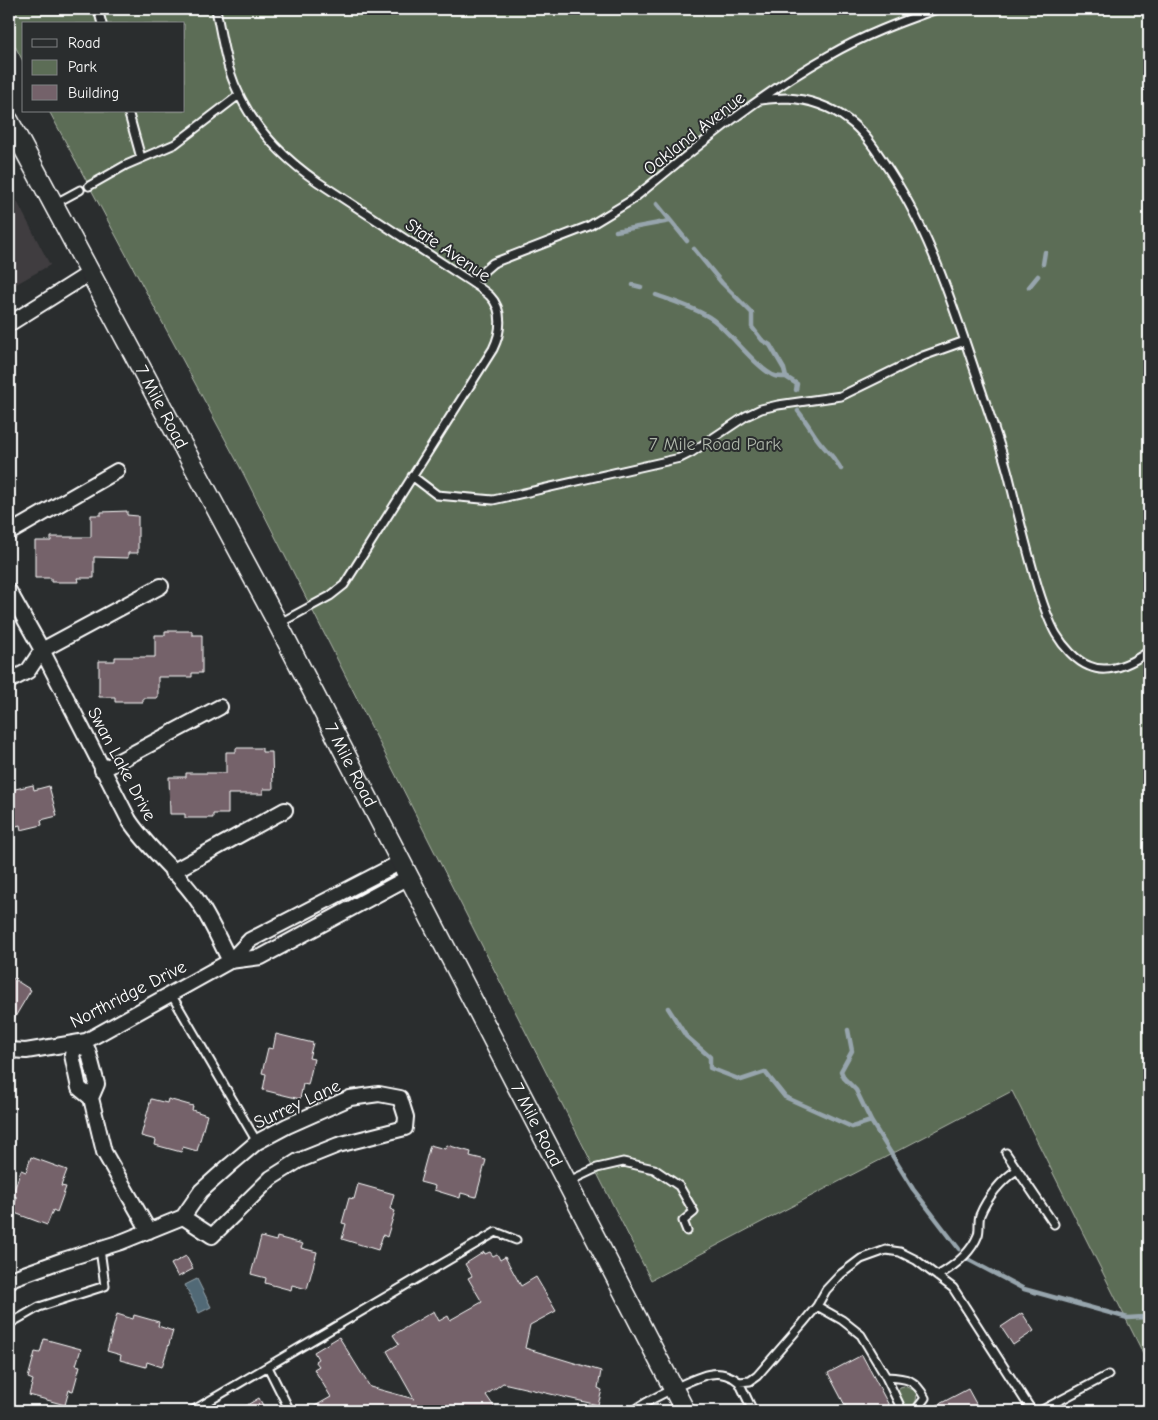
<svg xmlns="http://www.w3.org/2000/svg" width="1158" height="1420" font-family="'Comic Neue',sans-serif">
<rect width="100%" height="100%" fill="#2a2d2e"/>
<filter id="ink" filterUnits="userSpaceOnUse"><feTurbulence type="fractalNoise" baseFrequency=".02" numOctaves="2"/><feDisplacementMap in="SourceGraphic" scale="10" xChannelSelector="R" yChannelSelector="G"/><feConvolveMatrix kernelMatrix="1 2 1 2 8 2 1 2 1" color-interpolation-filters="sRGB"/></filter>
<g filter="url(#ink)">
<!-- built -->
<path fill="#403d40" d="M9,186L50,265L9,288Z"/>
<!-- green -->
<path fill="#5c6d56" stroke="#aeb6aa" d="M9,9H1149V1365L1012,1091L651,1280L240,467L49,111H184V24H24V63L9,35Z
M904,1386L914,1390L917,1394L916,1401L913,1405L907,1406L901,1400L898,1391L900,1387Z"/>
<!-- water -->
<path fill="#516976" stroke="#97a5ad" d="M197,1279L211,1307L199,1313L185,1285Z"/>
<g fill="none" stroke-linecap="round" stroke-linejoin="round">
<!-- stream -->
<path stroke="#97a5ad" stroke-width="4.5" d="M657,204L687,241
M616,231L670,221
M694,249L722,283L752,313V327L762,340L770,345L784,369L786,377L797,384L796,390
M1043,264L1045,252
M633,285L641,287
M1029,287L1038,276
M656,295C675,302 696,308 712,319C730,332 759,371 775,376C778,377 783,377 786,377
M798,411C806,421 810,428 816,437C824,449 834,456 841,469
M668,1008L686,1036L710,1057V1068L741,1080L765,1072L785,1097L852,1127L871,1121L913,1189L959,1249
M848,1030L852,1051L841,1071L844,1078L856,1090L871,1121
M969,1260L1024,1289L1128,1318L1143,1317L1149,1322"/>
</g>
<!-- building -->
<path fill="#74626a" stroke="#fff" d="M127,511V515L138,516V553H128V558L94,557V578H78L79,582H51V578H35V541H51V537H91V515H101V512Z
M165,631H192V635H202V673H192V677H158V698H143V702H115V697H99V661H115V657H155V635H165Z
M236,748H262V752H272L273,789H263V794H228V814H213V818H185V814H170L169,777H186V773H226V752H236Z
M33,785L34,790L49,786L57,816L41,820L42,825L21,830L20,825L9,828V796L12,795L11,790Z
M9,976L31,990L9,1027Z
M276,1034L313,1043L309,1058L314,1059L308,1085L303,1084L300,1099L263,1090L266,1074L262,1073L268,1048L273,1049Z
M151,1099L167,1103L168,1099L193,1106L192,1110L207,1115L197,1151L183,1147L181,1152L155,1145L156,1140L141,1136Z
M430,1145L445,1149L447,1145L471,1152L470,1156L486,1160L476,1197L461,1193L460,1198L434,1190L435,1186L420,1182Z
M31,1157L67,1170L61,1186L66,1187L57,1212L53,1210L47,1225L12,1212L17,1197L12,1196L21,1170L26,1172Z
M358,1184L394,1194L390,1209L395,1211L387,1237L383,1235L378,1250L342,1239L346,1224L342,1223L349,1198L354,1199Z
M261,1237L276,1241L277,1237L303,1244L301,1248L317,1252L307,1289L292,1285L291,1290L265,1283L266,1278L251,1274Z
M484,1252L485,1254L490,1252L493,1256L497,1254L500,1260L505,1257L521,1286L536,1277L556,1311L530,1325L525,1348L601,1371L598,1388L602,1390L598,1405L503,1383L486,1395L497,1411H306L331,1397L314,1369L319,1366L315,1361L318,1359L314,1352L339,1337L370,1387L414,1399L387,1351L399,1344L393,1335L434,1311L439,1321L448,1316L450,1320L482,1302L468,1278L472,1276L465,1264Z
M186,1256L193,1269L178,1277L171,1264Z
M1022,1313L1034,1331L1013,1345L1001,1327Z
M117,1314L133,1319L134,1315L159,1322L158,1326L173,1331L162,1367L147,1362L146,1367L120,1360L121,1355L107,1351Z
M44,1339L81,1349L76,1365L80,1366L73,1391L69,1390L65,1405L29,1395L33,1380L28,1378L35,1352L40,1353Z
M862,1355L892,1411H848L828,1373Z
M968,1389L980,1411H926Z
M259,1398L266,1411H237Z"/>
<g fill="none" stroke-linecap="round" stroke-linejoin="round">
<defs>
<path id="lane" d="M98,9L102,24
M216,9C220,29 223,49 229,69C244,117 277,154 318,182L471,282C477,286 485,291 490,296C504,310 501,333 493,349L344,585L330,596L278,624
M761,100C769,99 779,98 787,98C808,99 832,107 848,120C863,131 873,146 883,161C928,226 951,300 976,374C987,408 1000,442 1009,477C1018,514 1027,551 1038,588C1043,604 1048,620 1056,634C1063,646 1076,661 1089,666C1109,675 1132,663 1149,651
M128,111L141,158
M89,186L126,165L175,144L239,95
M54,204L80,190
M471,282L493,263L589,226L632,200C694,149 757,96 828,56C862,36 900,22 937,9
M412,476L437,495L493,500L680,458L692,452L746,416L761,409L778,405L841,396L923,356L965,341
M171,994L257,1142
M1006,1153L1054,1224
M567,1182L597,1168L623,1162L654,1169L679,1186L694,1212L683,1221L687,1231
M937,1276C953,1267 971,1253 978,1235C980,1229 978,1221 980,1215C987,1198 1001,1180 1017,1170
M817,1306L842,1320L861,1335L886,1377L902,1410H916L925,1398C915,1379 907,1378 886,1377
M9,1324L39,1307L105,1286L100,1249
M268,1367L290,1411
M739,1382L753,1411
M192,1411L496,1232L516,1240
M634,1411C642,1403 698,1375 711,1374C721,1372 732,1376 739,1382L750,1381L757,1376L803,1323L817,1306L826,1290L841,1274L861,1259L886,1250L900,1252L916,1260L953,1288L1032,1411
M1040,1411L1108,1375"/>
<path id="street" d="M9,324L90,273
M9,533L117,471
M9,591L42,650L129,820C148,849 175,869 195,897C209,916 219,940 230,961
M9,681L28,671L42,650L161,586
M102,770L220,707
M172,872L285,810
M230,961L261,957L409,877
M9,1050L26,1051L86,1041L230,961L250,940L401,862
M91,1098L79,1088L72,1055L77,1044L88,1050L97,1084L91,1098L104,1152L149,1231
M9,1282L13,1278L63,1260L121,1242L183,1217L201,1191L230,1165L257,1142L287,1126L350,1098L379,1094L400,1098L406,1117L405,1128L338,1145L298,1161L271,1178L212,1236L183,1217"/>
<g id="secondary">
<path id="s1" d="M9,121L278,624L685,1411"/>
</g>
</defs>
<!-- lane casing -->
<use href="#lane" stroke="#fff" stroke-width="11"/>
<!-- street casing -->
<use href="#street" stroke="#fff" stroke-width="18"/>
<!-- secondary casing -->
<use href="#secondary" stroke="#fff" stroke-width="22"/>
<!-- lane -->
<use href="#lane" stroke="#2a2d2e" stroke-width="7"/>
<!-- street -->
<use href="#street" stroke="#2a2d2e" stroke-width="14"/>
<!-- secondary -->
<use href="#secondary" stroke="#2a2d2e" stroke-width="19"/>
</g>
</g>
<g text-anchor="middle" stroke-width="4" stroke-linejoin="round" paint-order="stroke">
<!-- street labels -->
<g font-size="18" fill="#fff" stroke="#2a2d2e">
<text transform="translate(694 133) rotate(-38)" y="6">Oakland Avenue</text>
<text transform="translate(448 250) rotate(34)" y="6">State Avenue</text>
<text dy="6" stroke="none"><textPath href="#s1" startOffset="324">7 Mile Road</textPath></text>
<text transform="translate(122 764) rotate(62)" y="6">Swan Lake Drive</text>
<text dy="6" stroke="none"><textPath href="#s1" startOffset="729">7 Mile Road</textPath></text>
<text transform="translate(128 994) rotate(-27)" y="6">Northridge Drive</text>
<text transform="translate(297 1104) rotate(-25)" y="6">Surrey Lane</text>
<text dy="6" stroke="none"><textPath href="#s1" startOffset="1134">7 Mile Road</textPath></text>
</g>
<!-- park labels -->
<g font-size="18" fill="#aeb6aa" stroke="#2a2d2e">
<text x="715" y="450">7 Mile Road Park</text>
</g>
</g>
<!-- margin -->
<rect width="1158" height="1420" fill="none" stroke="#2a2d2e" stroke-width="30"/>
<rect x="15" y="15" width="1128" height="1390" fill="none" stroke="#fff" stroke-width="2" filter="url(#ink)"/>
<!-- legend -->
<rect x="22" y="22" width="162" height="90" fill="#2a2d2e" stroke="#7f8182"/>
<rect x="32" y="39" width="25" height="8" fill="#2a2d2e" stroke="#7f8182"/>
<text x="68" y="48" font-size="15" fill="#ffffff">Road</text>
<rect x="32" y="60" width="25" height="15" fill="#5c6d56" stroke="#7f8182"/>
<text x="68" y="72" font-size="15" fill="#ffffff">Park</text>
<rect x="32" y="85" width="25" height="15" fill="#74626a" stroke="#7f8182"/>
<text x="68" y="98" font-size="15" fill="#ffffff">Building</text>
</svg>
